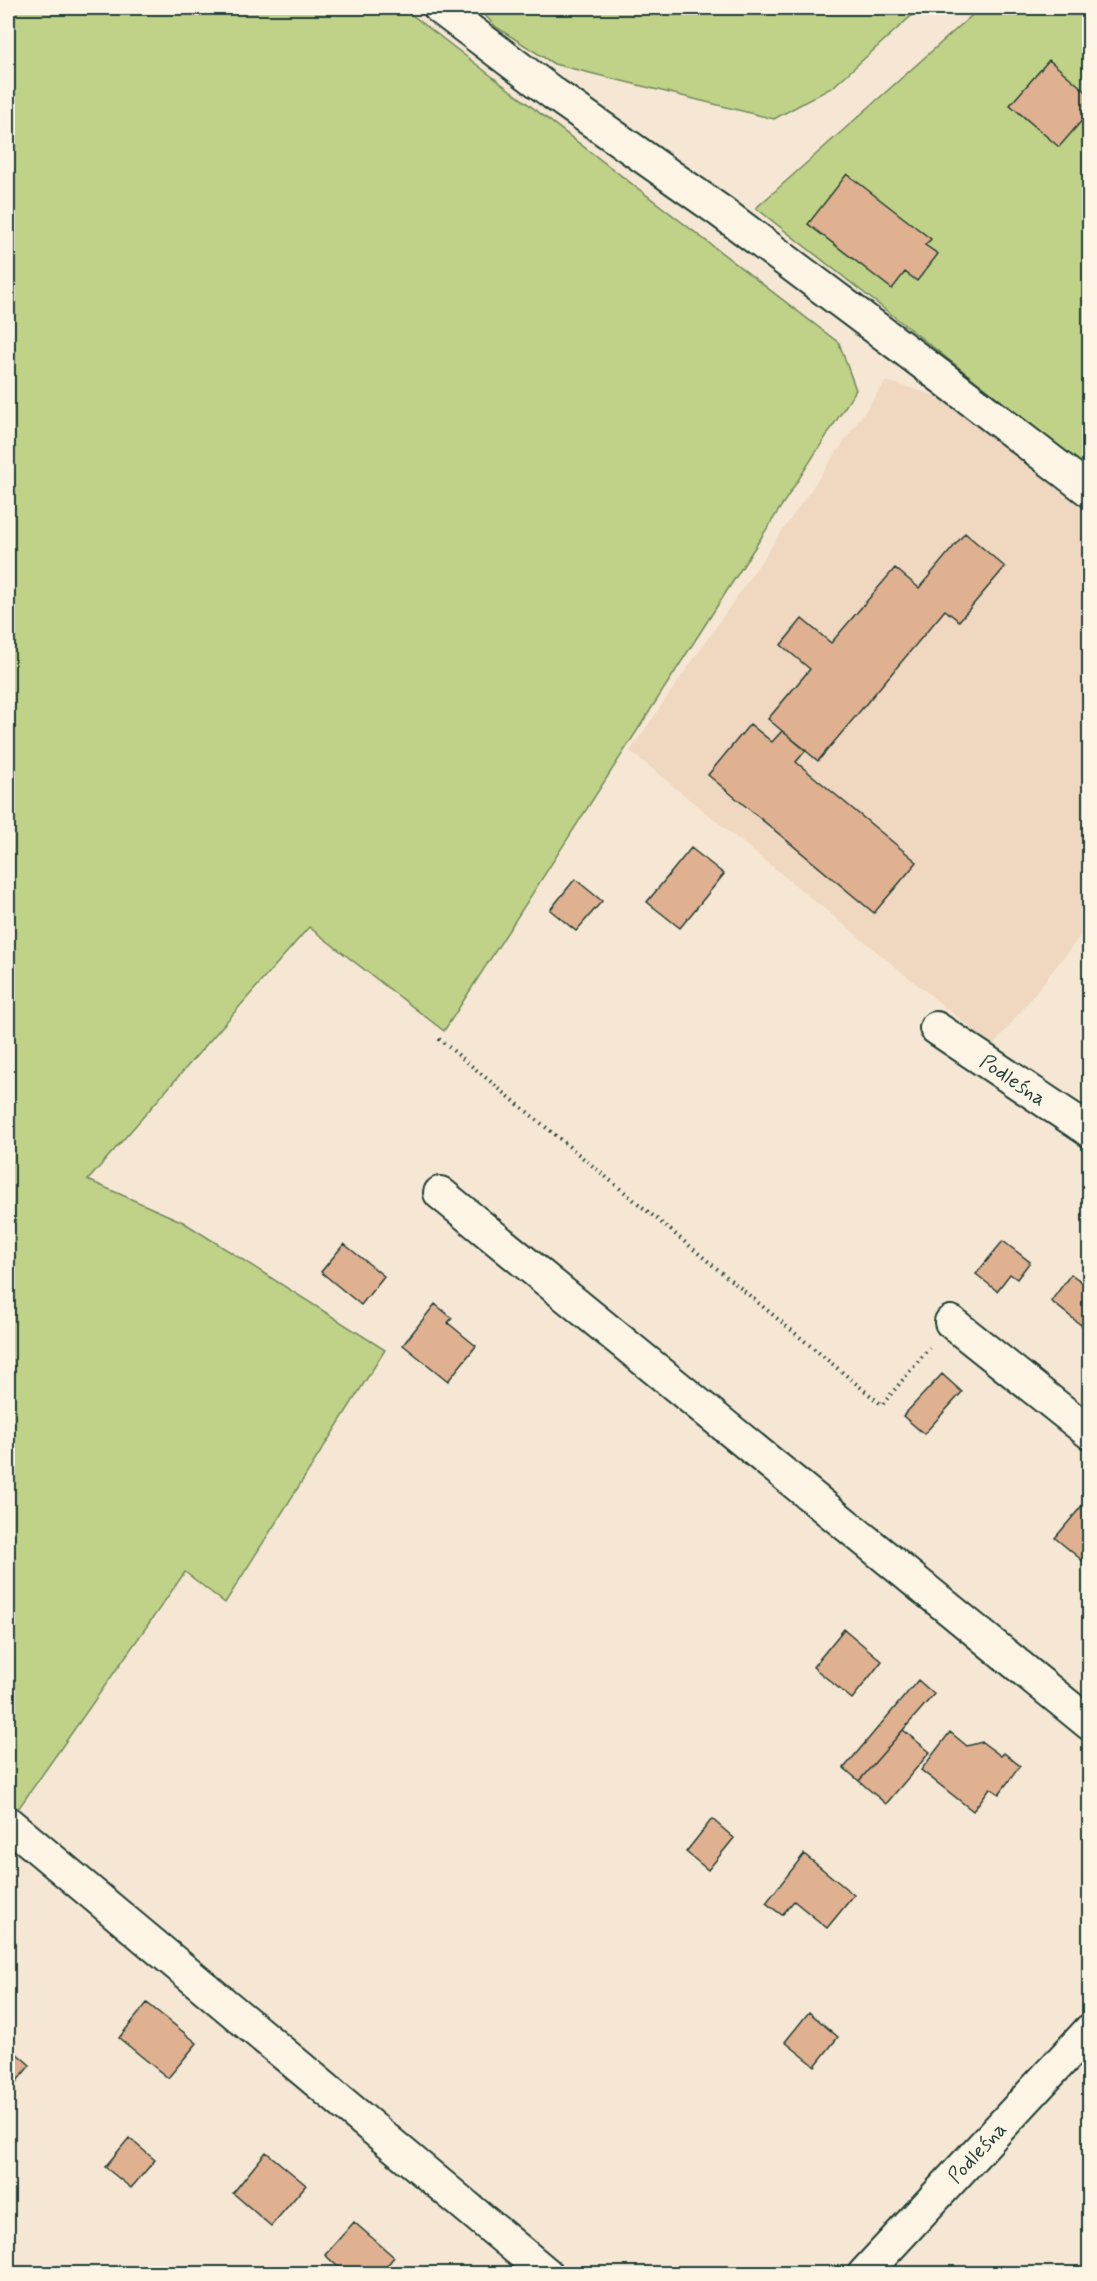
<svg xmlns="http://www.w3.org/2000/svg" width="1097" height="2281" font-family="Mynerve,sans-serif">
<rect width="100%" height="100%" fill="#f6e7d4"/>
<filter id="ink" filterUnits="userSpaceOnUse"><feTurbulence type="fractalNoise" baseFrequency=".0167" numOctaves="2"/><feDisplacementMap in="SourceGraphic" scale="12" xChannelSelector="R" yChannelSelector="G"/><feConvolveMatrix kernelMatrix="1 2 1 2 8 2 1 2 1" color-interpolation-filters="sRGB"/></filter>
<g filter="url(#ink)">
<!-- built -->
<path fill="#efd7c0" d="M886,381L948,399L1089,514V925L993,1046L630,751Z"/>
<!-- green -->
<path fill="#c0d287" stroke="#70885e" stroke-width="1.5" d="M8,8H403L839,343L856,390L444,1031L309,927L88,1180L183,1222L385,1350L225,1603L185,1572L16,1812L8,1805Z
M478,8H920L833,87L774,119L554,64L496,27Z
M980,8H1089V470L756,208Z"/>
<!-- building -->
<path fill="#e0b191" stroke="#1f3d34" stroke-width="1.5" d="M1049,60L1090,95V111L1059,147L1010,105Z
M847,174L931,239L925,245L938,254L917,281L905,272L892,289L808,224Z
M965,533L1005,567L959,621L945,610L818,761L768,719L810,669L781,645L802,619L831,643L895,568L919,588Z
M750,724L772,742L782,731L806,750L796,762L917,862L874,913L708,775Z
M691,848L724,874L680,928L647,902Z
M575,879L602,901L576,931L550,910Z
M1003,1241L1030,1262L1017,1279L1010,1274L997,1291L976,1274Z
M344,1244L384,1276L361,1305L321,1272Z
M1071,1274L1090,1288V1313L1081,1325L1051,1301Z
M435,1304L452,1318L448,1323L476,1346L448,1381L403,1345Z
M942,1374L962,1392L924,1434L903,1416Z
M1085,1502L1090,1505L1089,1566L1055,1538Z
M844,1629L882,1661L852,1699L813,1667Z
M918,1680L934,1694L859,1781L844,1768Z
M903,1730L930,1752L886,1804L859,1781Z
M950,1732L967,1746L982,1742L1001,1756L1004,1753L1020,1766L999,1794L990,1788L973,1811L921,1770Z
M712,1819L734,1838L708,1870L686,1852Z
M804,1854L854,1895L827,1928L794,1901L782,1915L766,1903Z
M147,2003L197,2043L168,2078L119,2038Z
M809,2012L838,2037L815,2066L785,2042Z
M8,2046L30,2065L8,2092Z
M129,2138L155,2160L131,2188L105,2167Z
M266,2152L306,2185L271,2226L233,2193Z
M354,2222L394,2257L380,2274H346L325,2255Z"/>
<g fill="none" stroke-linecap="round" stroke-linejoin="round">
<defs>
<g id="street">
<path d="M440,8L554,94L720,211L944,379L1090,491"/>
<path id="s1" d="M936,1028L1090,1131"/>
<path d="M440,1193L1090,1724"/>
<path d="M951,1322L1090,1433"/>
<path d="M8,1823L547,2274"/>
<path id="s2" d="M864,2274L1090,2030"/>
</g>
</defs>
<!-- street casing -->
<use href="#street" stroke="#1f3d34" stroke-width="36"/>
<!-- path -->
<path stroke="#1f3d34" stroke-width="4" stroke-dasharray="1.5 4.5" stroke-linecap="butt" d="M439,1039L882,1405L929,1348"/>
<!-- street -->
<use href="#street" stroke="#fcf5e5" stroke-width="32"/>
</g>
</g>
<g text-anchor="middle" stroke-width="5" stroke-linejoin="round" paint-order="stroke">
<!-- street labels -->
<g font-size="21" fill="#1f3d34" stroke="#fcf5e5">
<text dy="7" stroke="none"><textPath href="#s1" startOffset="93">Podleśna</textPath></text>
<text dy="7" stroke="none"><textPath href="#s2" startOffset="166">Podleśna</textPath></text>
</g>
</g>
<!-- margin -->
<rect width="1097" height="2281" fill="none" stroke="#fcf5e5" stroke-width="30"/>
<rect x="15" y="15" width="1067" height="2251" fill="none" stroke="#1f3d34" stroke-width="2" filter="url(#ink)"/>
</svg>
